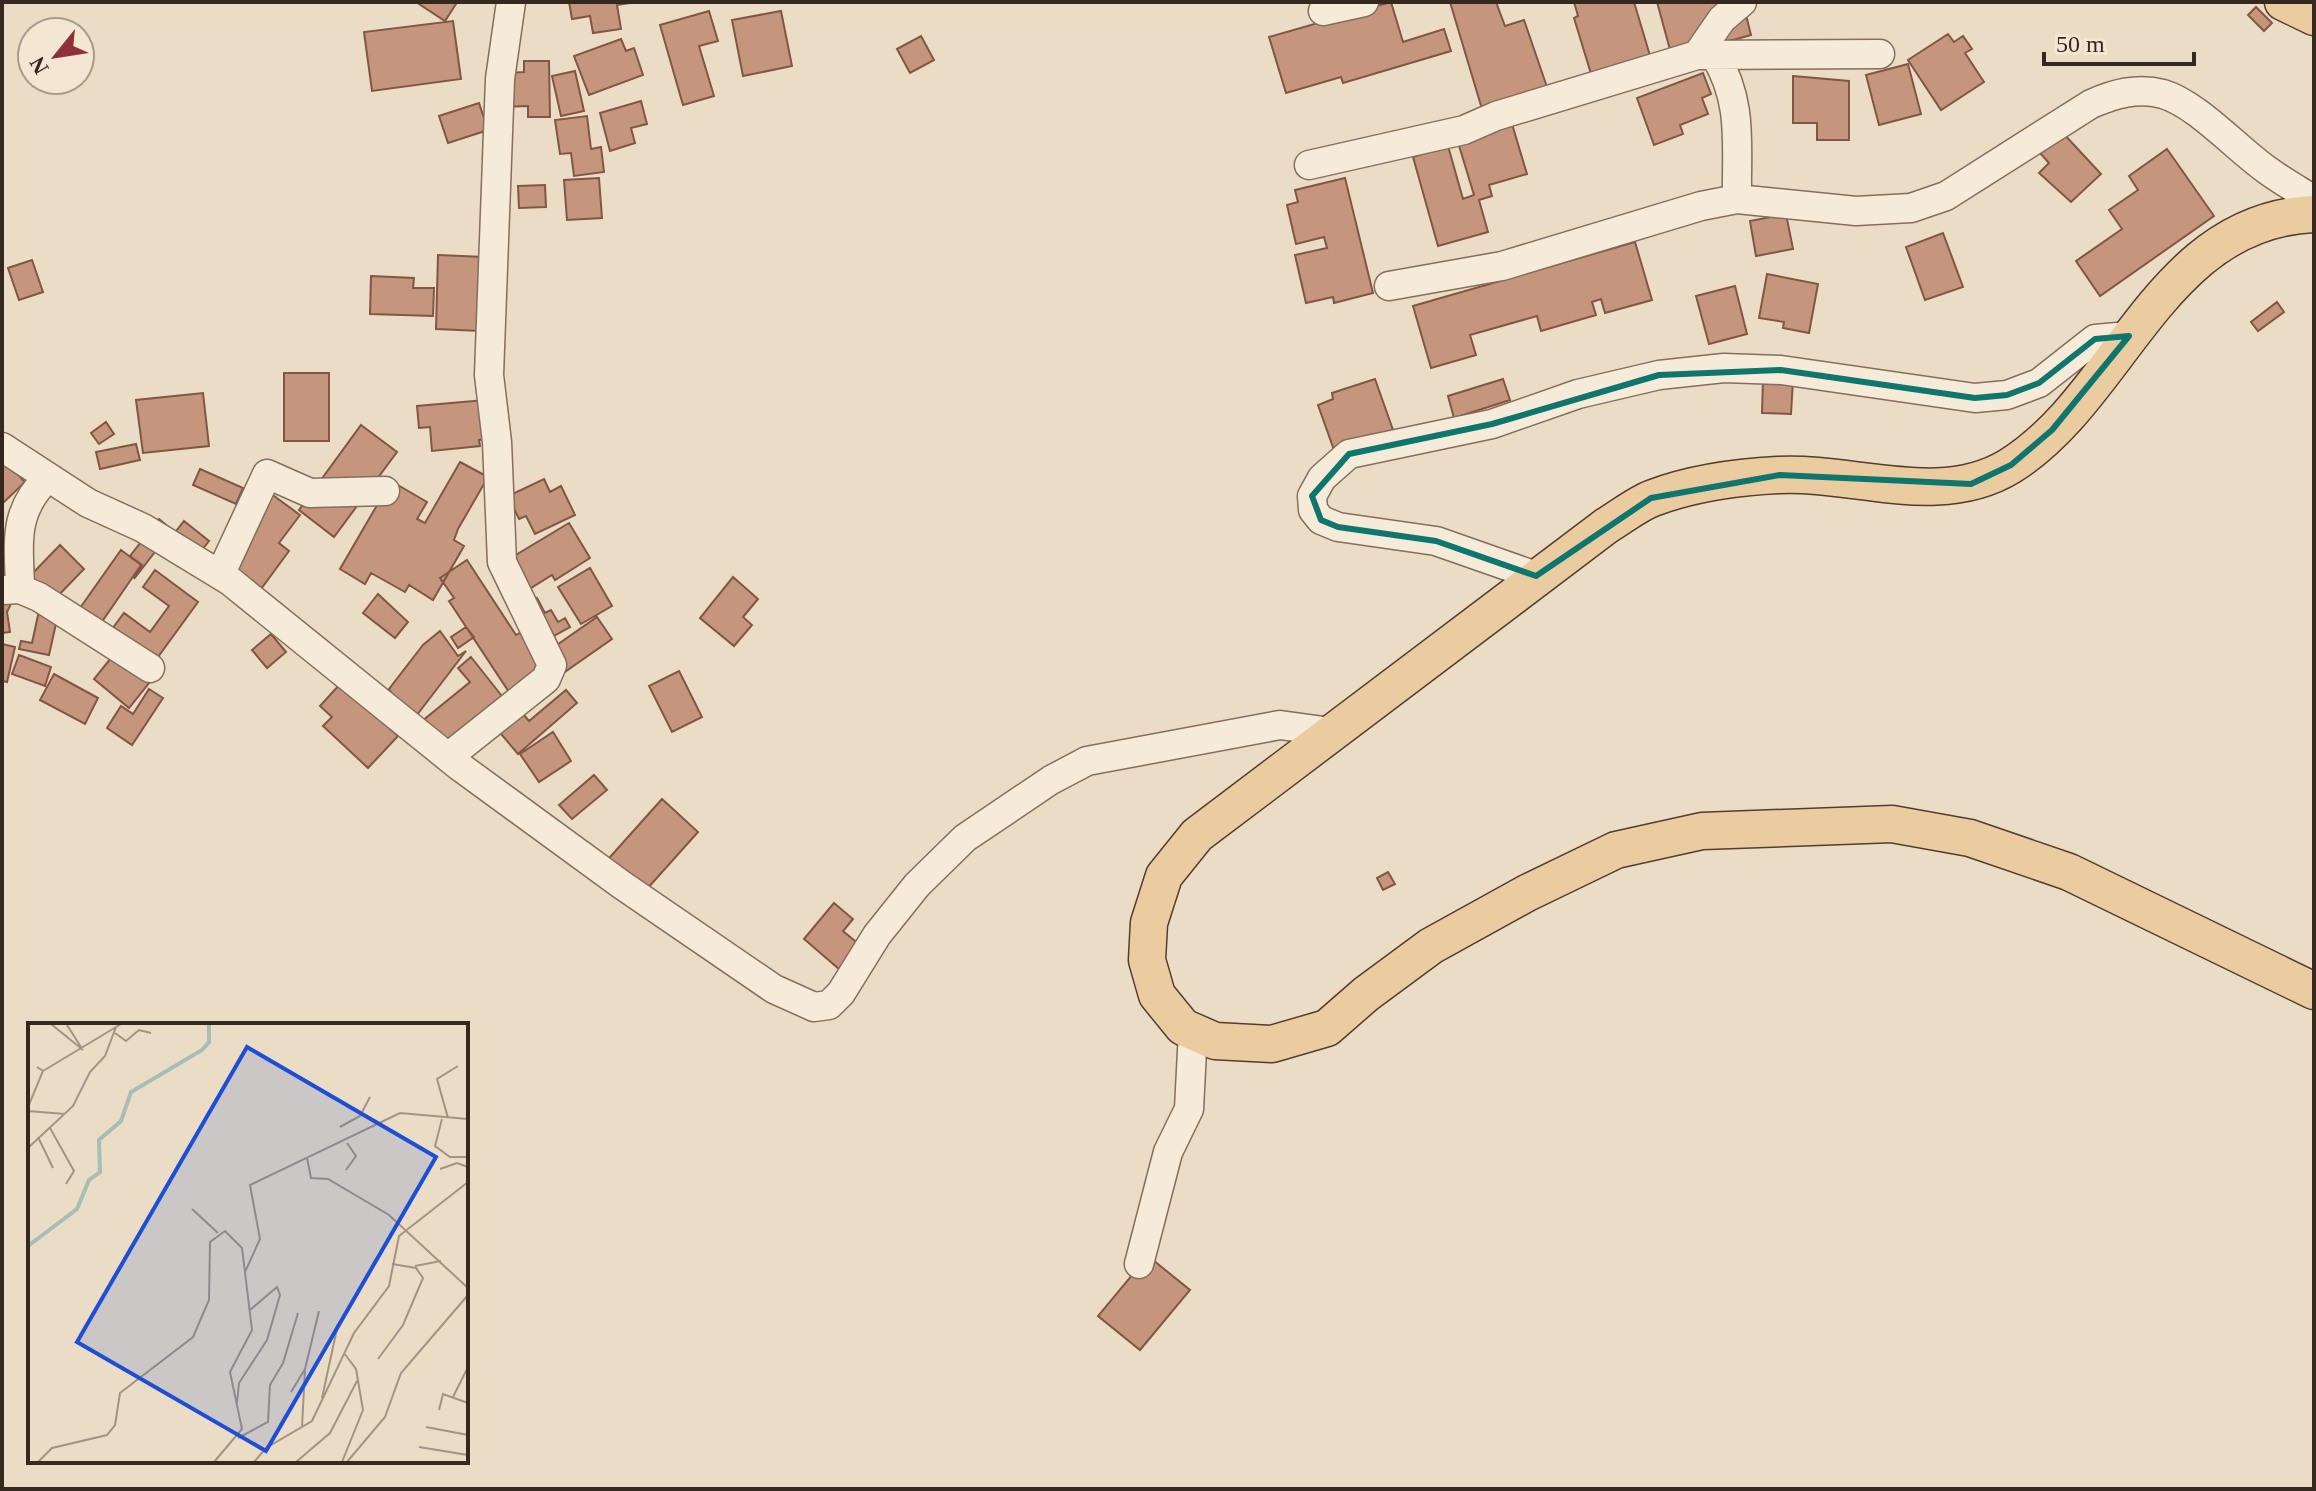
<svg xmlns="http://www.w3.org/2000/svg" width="2316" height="1491" font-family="'Times New Roman',serif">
<rect width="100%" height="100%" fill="#ebdcc5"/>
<!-- building -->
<path fill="#c6957e" stroke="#815744" stroke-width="2" d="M416,2H454L456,4L445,21Z
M569,2H636L617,5L621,29L593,33L590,16L572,19Z
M1391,2L1403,42L1444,29L1451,51L1343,83L1341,77L1286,93L1269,37Z
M1450,2H1496L1505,26L1524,20L1547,87L1482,109Z
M1574,2H1634L1651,59L1592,77L1574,18L1578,16Z
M1657,2H1720L1724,17L1745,11L1751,35L1672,57Z
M2256,7L2272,23L2264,31L2248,15Z
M709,11L718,41L699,46L714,96L683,105L660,25Z
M781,11L792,66L743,76L732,20Z
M453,21L461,79L372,91L364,32Z
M1948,34L1954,42L1963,36L1972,49L1965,53L1984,82L1941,110L1908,60Z
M921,36L934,60L910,73L897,49Z
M621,39L626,51L634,48L643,75L589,95L574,56Z
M524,61H549L550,117H528V106L503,107L502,73L524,72Z
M1908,64L1921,114L1879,125L1866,75Z
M575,71L584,111L561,116L552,76Z
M1703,73L1711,94L1702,98L1708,114L1680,125L1683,134L1654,145L1637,98Z
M1793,76L1849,81V140H1817V123H1793Z
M641,101L647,124L631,128L635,143L610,151L600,113Z
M479,103L488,130L448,143L439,116Z
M587,116L591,149L601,147L604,172L574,176L571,153L560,154L555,120Z
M1512,124L1527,174L1489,185L1492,196L1479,200L1488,232L1438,246L1413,157L1448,146L1463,199L1474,195L1457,139Z
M2062,132L2101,174L2071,202L2039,173L2049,163L2040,153Z
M2167,149L2214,216L2100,296L2076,261L2122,229L2109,210L2138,190L2129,176Z
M599,178L602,218L567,220L564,180Z
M1345,178L1373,293L1334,303L1333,297L1306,303L1295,255L1327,248L1324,237L1296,244L1287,205L1298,202L1295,190Z
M545,185L546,207L519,208L518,186Z
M1786,214L1793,249L1756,256L1750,221Z
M1943,233L1963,287L1925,300L1906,247Z
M1635,242L1652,300L1605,313L1601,299L1592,302L1596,315L1541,331L1537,316L1470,335L1476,355L1431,368L1413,306Z
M438,255L484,257L481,331L436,329Z
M32,260L43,292L19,300L8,268Z
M1767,274L1818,284L1809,333L1783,328L1784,322L1759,318Z
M371,276L414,278L413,288H434L433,316L370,314Z
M1735,286L1747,334L1709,344L1696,296Z
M2277,302L2284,312L2258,331L2251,322Z
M284,373H329V441H284Z
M1763,378L1793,380L1791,414L1762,413Z
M1375,379L1393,430L1334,450L1318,405L1333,399L1332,393Z
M1503,379L1510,400L1454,418L1448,396Z
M203,393L209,446L143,453L136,400Z
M485,400L489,439L479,440L480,446L432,451L430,427L419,428L417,406Z
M106,422L114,434L99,444L91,433Z
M361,425L397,452L334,537L299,510Z
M136,444L140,460L100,469L96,452Z
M2,458L25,482L2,504Z
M460,462L488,477L458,529L454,540L464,546L433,600L409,585L405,592L371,573L365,584L340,569L391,481L427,502L417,519L425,523Z
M200,469L243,488L236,504L193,485Z
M544,479L550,492L561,486L575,515L535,534L526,516L519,519L508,496Z
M270,493L300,515L279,543L289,551L258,593L218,563Z
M159,519L172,530L134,579L142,565L130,556Z
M184,521L209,541L198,555L173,535Z
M569,523L590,558L555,580L552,575L512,600L504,562Z
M60,545L84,569L53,601L29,577Z
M121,550L141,565L101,623L80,608Z
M467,560L516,635L525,630L548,666L509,692L449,601L454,598L440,578Z
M590,568L612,606L581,624L558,587Z
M155,570L198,602L155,661L112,629L124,613L150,632L169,606L143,587Z
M733,577L758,599L743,617L752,625L734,646L700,618Z
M378,594L408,622L395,638L363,613Z
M537,598L545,613L551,610L558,622L565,618L570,627L543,642L523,606Z
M2,599L11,604L7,612L10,632L2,633Z
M40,606L59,610L49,655L19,649L21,641L32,643Z
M597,617L612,639L559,676L544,654Z
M466,627L474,637L458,648L451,637Z
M440,631L458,656L466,651L410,724L389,689L423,645Z
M271,634L286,652L267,668L252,650Z
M2,644L15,647L7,682L2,681Z
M19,655L51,667L45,686L12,674Z
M471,657L505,700L440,754L416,726L470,682L458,668Z
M111,658L157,673L129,708L94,679Z
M679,671L702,717L672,732L649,686Z
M54,674L98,698L85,724L40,700Z
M341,683L398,736L368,768L323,726L332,717L320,706Z
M149,689L163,698L132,745L107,728L121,706L133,714Z
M566,690L577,703L518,754L496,728L518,708L529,721Z
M553,732L571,761L539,782L520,754Z
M594,775L607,790L572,819L559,805Z
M662,799L698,832L638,899L602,866Z
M1388,872L1395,884L1383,890L1377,878Z
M834,903L853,919L843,931L860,945L839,969L804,939Z
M1148,1256L1190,1290L1140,1350L1098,1316Z"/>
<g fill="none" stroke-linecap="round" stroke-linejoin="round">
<defs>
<path id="minor" d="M1323,11L1364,2
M1714,54C1744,102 1736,145 1737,199
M1697,55L1722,19L1742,2
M1309,165L1464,130L1496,116L1697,55L1880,54
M1389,286L1502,266L1701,206L1737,199L1856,211L1911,208L1946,196L2091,104C2114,94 2137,87 2163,94C2197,104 2237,149 2267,170C2282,181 2298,190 2314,200
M2,447L88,503L143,528L230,581L459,766L622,885L774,989L814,1007L829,1005L841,993L877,935L917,885L965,838L1051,780L1087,761L1280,725L1331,732
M220,575L267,474L310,493L385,491
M1536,576L1436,541L1338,527L1321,520L1313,510L1312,496L1322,478L1349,454L1492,424L1578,394L1659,375L1724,368L1781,370L1975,398L2007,395L2039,383L2095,339L2129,336
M20,589C19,542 12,513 48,477
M2,590L20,589L39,597L150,668
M448,757L546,679L552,665L502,562L497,442L489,375L500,79L511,2
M1139,1264L1168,1152L1189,1109L1193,1031"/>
<path id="major" d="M2283,2L2314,17
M2314,214C2160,220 2121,397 2010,466C1940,509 1854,471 1778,475C1738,477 1690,484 1653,498C1637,504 1621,517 1606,526L1197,835L1164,876L1149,923L1147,960L1157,995L1183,1027L1215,1041L1272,1044L1327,1028L1366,994L1431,946L1527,893L1616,850L1702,831L1892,824L1970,838L2069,872L2314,991"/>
</defs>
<!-- minor casing -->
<use href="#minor" stroke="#846e5c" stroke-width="31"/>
<!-- major casing -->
<use href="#major" stroke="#523d30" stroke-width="39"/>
<!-- minor -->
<use href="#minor" stroke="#f6ead8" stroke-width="28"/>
<!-- major -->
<use href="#major" stroke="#ebcca0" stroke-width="36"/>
</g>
<!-- marked area -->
<path fill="none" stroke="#0f766e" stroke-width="6" stroke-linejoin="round" d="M2129,336L2052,430L2011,465L1971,484L1780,475L1651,498L1536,576L1436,541L1338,527L1321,520L1312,496L1349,454L1492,424L1659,375L1781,370L1975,398L2007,395L2039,383L2095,339Z"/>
<!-- overview -->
<g transform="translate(28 1023)">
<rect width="440" height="440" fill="#ebdcc5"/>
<path fill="none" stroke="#a6beb5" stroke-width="4" d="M0,223L49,186L61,157L72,149L71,117L93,98L103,69L174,27L181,19V1"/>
<path fill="none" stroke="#a29483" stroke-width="2" d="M23,1L55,27M39,2L53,24M87,10L98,18L111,7L123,10M15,48L93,1M0,84L15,48L9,44M0,88L37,91M420,95L409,56L430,43M414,96L407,123L422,134H440M312,104L332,93L342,74M22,105L46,148L38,161M10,114L25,145M0,125L45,83L62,49L77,33L88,4M279,135L283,155L300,156L361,192L440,265M412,146L429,140L440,144M318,147L328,133L319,120M164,186L190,210M387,243L413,238M217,249L232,216L222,162L372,90L440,96M350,336L375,302L395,255L388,245L364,241M263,369L277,346L291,288M425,374L440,344M294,375L310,301M209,380L211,360L239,317L252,272L249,264L222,287M411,387L415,371L440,380M274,404L277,346M398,404L440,412M210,415L240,399L242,362L255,340L270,290M391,424L440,432M10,439L24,425L79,412L87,402L92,370L165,314L181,277L182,219L197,208L214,225L224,307L202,349L214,406L186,439M226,439L238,425L284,398L326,310L361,263L371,213L440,159M268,439L302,410L329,358M314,439L335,387L328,346L316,330M319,439L357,394L373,350L440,272"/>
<path fill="#1d4ed8" fill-opacity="0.15" stroke="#1d4ed8" stroke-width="4" d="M219,24L408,134L238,428L49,319Z"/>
<rect width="440" height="440" fill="none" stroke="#35281f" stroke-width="4"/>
</g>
<!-- border -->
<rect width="2316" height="1491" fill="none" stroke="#35281f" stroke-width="8"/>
<!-- north arrow -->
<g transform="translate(56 56) rotate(240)"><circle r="38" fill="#f3e7d4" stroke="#a79b8c" stroke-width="2"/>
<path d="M0-6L14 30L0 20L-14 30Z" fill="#8e313b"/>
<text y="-12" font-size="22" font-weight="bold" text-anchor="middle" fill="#35281f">N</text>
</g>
<!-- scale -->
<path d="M2044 52v12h150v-12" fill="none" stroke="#35281f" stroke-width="4"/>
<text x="2056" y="52" font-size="24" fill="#35281f" stroke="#f3e7d4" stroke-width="6" paint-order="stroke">50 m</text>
</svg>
